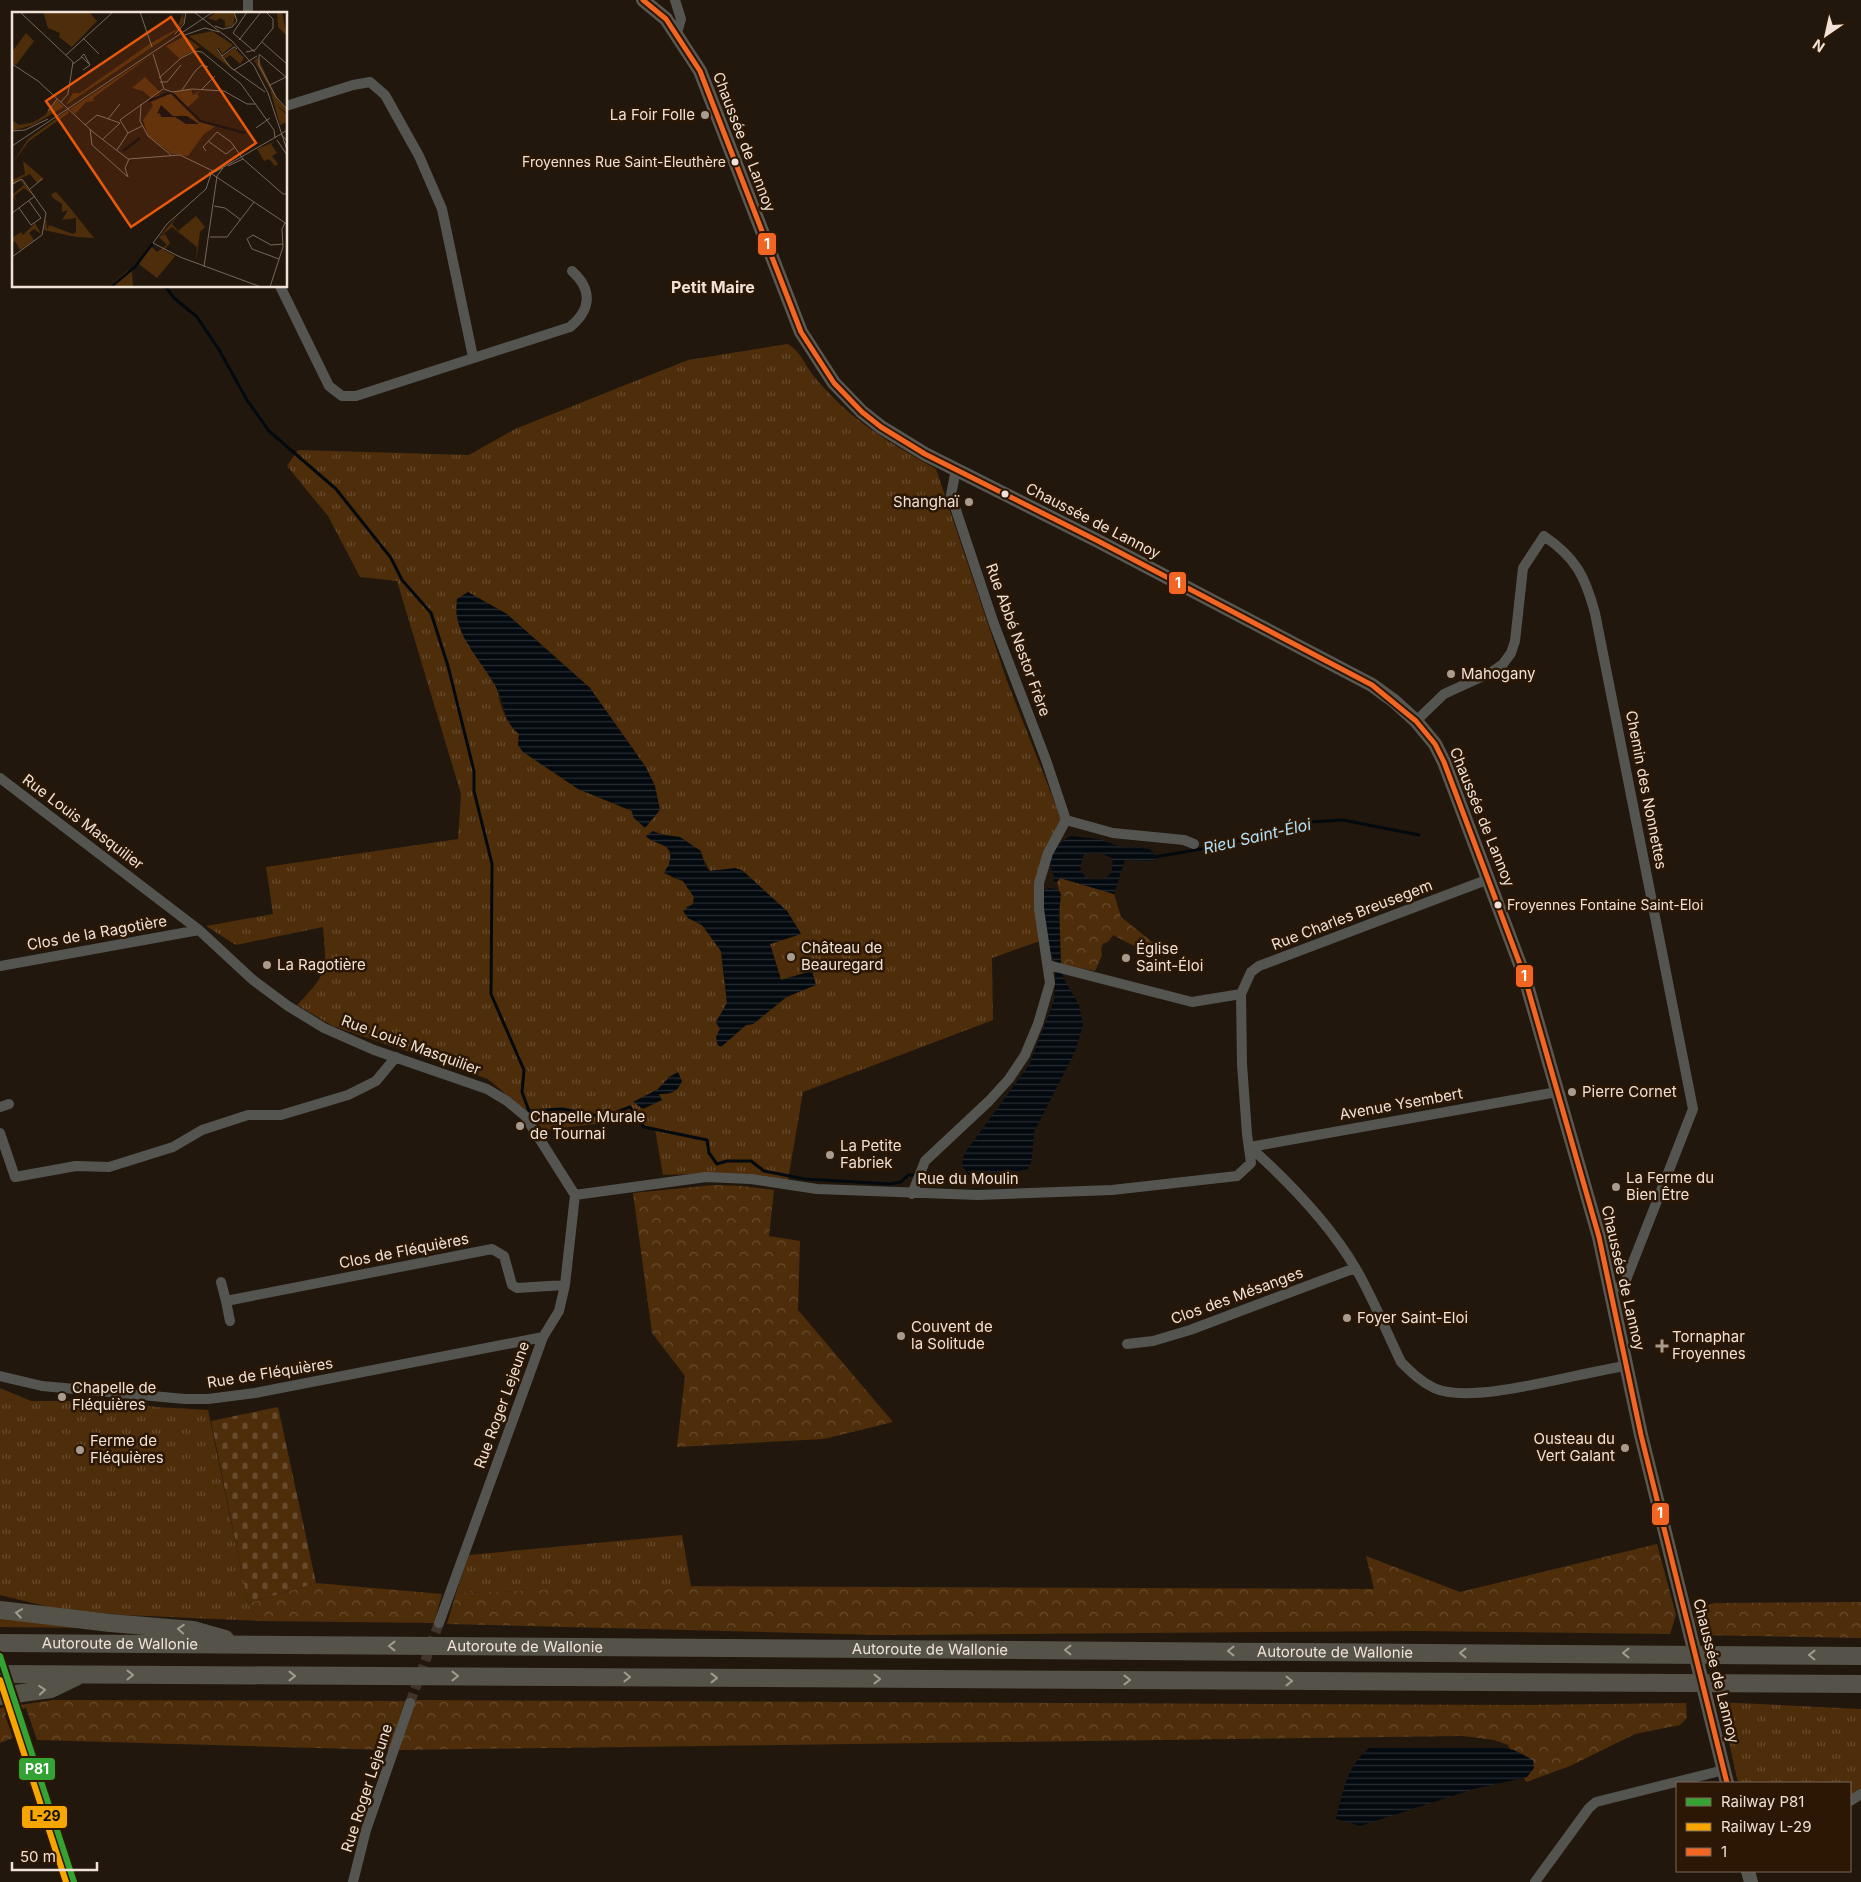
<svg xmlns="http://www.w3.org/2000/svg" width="1861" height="1882" font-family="Inter,sans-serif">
<defs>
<pattern id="grass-tufts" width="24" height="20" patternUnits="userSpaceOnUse" patternTransform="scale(1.25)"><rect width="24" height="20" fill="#4e2d0b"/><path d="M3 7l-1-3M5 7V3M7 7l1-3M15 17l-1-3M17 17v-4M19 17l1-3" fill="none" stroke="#684b2e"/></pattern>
<pattern id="forest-crowns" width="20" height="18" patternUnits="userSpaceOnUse" patternTransform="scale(1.25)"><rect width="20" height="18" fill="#4e2d0b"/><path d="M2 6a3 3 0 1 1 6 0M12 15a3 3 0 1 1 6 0" fill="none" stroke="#684b2e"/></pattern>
<pattern id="cemetery-stones" width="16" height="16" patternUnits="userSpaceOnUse" patternTransform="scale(1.25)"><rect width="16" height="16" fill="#4e2d0b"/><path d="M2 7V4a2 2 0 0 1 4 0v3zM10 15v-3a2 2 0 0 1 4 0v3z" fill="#684b2e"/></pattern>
<pattern id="water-rules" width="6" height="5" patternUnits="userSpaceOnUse" patternTransform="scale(1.25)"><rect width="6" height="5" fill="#030a0f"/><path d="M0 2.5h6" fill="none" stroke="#282d31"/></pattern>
</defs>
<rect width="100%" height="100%" fill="#22170d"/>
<!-- grass -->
<path fill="url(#grass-tufts)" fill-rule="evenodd" d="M787,344C800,349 806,368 816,379C853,422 888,442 936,469L1007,681L1062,821L1040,875L1043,940L992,958L993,1020L803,1092L788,1180L724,1173L663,1175L655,1129L644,1127L639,1119L544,1130L525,1110L488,1079L333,1026L297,1005C328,973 327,970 323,927L236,945L206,926L273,914L266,867L458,839L461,794L397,581L360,577L328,516L287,466L298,450L469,455L515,429L688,360ZM492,607L507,614L590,688L646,767L655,786L632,811L578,789L518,745L519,734C489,710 494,644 492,607ZM653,831L674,838L703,858L710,871L717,870L774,900L787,911L801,934L770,944L781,980L812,971L815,985L787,997L753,1024L746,1025L721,1047L718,1045L716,1037L720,1029L716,1022L727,1003L721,951L702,925L688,918L686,907L693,904L694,897L683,881L671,877C668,855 677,846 650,840Z
M0,1388L31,1401H121L156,1407L208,1410L248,1603L259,1621L124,1615L53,1608L0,1595Z
M682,1535L691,1586L456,1593L469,1555Z
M0,1615L86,1628L0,1627Z
M1717,1702L1861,1709V1789L1850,1795V1783H1738L1727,1733Z"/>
<!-- forest -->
<path fill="url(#forest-crowns)" d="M1060,878L1114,894L1121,917L1156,945L1152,955L1113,935L1109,941L1103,944L1101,949L1102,955L1095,971L1061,964L1059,890L1057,882Z
M714,1185L741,1186L774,1190L769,1236L800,1241L798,1310L893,1422L824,1439L677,1447L685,1376L652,1333L633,1193Z
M1657,1544L1676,1615L1670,1634L1417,1631L880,1635L447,1624L456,1593L662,1586L1374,1589L1366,1556L1460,1592Z
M316,1583L442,1594L434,1623L259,1621L248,1603Z
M1861,1602V1638L1700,1635L1694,1618L1701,1607L1715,1603Z
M53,1700L405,1701L389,1750L37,1740L26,1708L5,1715L13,1738L0,1743V1708Z
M414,1700L1515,1705L1686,1703L1687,1718L1680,1725L1635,1734L1570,1766L1526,1782L1508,1745L1494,1740L1463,1736L399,1750Z"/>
<!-- cemetery -->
<path fill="url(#cemetery-stones)" d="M278,1407L316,1583L248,1603L211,1421Z"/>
<!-- water -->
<path fill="url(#water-rules)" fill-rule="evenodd" d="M468,592L507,614L590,688L646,768L655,786L660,810L645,828L633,817L632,811L578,789L523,752L518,745L519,734C502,720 506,705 496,687C481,659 451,633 457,599Z
M653,831L658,834L680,837L701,851L705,866L710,871L735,868L742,870L787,911L801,934L770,944L781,980L812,971L816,985L786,997L753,1024L746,1025L721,1047L718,1045L716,1037L720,1029L716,1022L727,1003L721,951L702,925L688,918L683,911L693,904L694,897L683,881L664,873L669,864L671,852C662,841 653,844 646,836Z
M1071,836L1099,839L1121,847H1138L1149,849L1155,853V861L1125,860L1114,894L1060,878L1057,882L1053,881L1054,876C1044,862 1057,842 1071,836ZM1098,852L1112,858C1115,878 1102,883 1085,877L1080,867L1084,854Z
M1050,888L1059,890L1061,895L1059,913L1061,971L1065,981L1079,1005L1083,1025L1075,1052L1034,1132L1032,1160L1028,1169L1000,1175L970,1176L962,1166L964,1154L1029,1065L1054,1001L1056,963L1049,950L1041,896L1046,889Z
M678,1072L682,1081C677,1093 671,1094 659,1094L662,1100L643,1109L633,1102L658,1089L669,1077Z
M1369,1748H1503L1514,1750L1533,1760L1534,1768L1527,1777L1474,1789L1360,1826L1336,1819C1342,1793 1347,1766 1369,1748Z"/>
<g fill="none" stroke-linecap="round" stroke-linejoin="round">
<!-- stream -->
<path stroke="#030a0f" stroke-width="3" d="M165,286L174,298L197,317L218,348L247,400L269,431L336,489L391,558L402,580L431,613L448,666L474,771V791L492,864L491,994L524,1070L522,1092L529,1111L562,1109L604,1117L630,1107L644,1127L707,1140L709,1153L717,1164L727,1161H751L764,1171L805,1179L890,1184L901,1182L908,1175H932L952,1180L967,1173
M1155,857L1218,846L1309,822L1343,820L1419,835"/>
<!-- minor-tunnel -->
<path stroke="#41352b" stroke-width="10" stroke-dasharray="10 5" stroke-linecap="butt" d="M410,1703L439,1623"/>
<!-- minor -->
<path stroke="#545551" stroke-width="10" d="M675,0L681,19L677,33
M248,14V0
M286,106L353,85L370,82L385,95L419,156L442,209L473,357
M280,286L329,386L342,396H356L570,327C591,310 593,290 572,271
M1416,721L1444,694L1490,673L1503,664L1511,653L1515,641L1523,568L1544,536C1576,558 1585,576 1595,613L1693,1109L1626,1280L1620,1286L1611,1290
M0,778L199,930L253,980L288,1006L324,1028L374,1050L487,1089L507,1101L525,1116L575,1195
M1066,820L1113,833L1184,840L1194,844
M1048,965L1192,1002L1241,994
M0,966L199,930
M0,1107L9,1104
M0,1133L15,1177L76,1166L109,1167L173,1147L202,1130L248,1115H281L348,1095L376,1081L396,1057
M1250,1147C1289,1182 1329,1223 1356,1269C1373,1298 1386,1331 1401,1362C1411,1372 1421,1382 1434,1388C1473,1406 1580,1372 1626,1366
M1250,1147L1557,1092
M912,1194L925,1161L989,1101L1009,1079L1025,1055L1038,1024L1050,983L1039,909V883L1048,853L1066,820L1046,760L994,624L951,495L956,469
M575,1195L706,1177L751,1179L817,1189L978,1195L1112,1190L1237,1176L1251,1163L1247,1134L1242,1064L1241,994L1251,972L1259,966L1489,879
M221,1282L226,1301
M230,1321L226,1301L492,1249L504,1256L512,1285L517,1288L565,1285
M1127,1344L1153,1341L1190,1330L1355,1268
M0,1376L42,1386L185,1399H208L255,1393L543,1337
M439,1623L543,1337L559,1311L565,1285L575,1195
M1850,1801L1861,1794
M353,1882L366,1830L410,1703
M1535,1882L1589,1808L1596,1802L1724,1770"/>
<!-- secondary -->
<path stroke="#575852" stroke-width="14" d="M643,0L666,19L700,71L801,332L834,383L862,412L881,427L925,454L1098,541L1372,685L1394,701L1416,721L1435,744L1444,762L1524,975L1599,1237L1641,1435L1727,1783
M1748,1871L1751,1882"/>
<!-- motorway -->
<g stroke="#545249" stroke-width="18">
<path d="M0,1610L110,1623L193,1630L225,1639"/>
<path id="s1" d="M0,1643L1861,1656"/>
<path d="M0,1674L1861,1684"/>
<path d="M0,1696L51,1689L76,1677"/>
</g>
<defs>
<path id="bus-1" d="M643,0L666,19L700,71L801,332L834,383L862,412L881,427L925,454L1098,541L1372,685L1416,721L1435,744L1444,762L1524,975L1599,1237L1641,1435L1727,1783"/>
</defs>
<!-- bus-1 casing -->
<use href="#bus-1" stroke="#2b1704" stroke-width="9"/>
<!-- bus-1 -->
<use href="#bus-1" stroke="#f26522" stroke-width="5"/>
<defs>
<path id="rail-1" d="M0,1656L74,1882"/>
<path id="rail-2" d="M0,1680L66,1882"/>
</defs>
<!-- rail-1 casing -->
<use href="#rail-1" stroke="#2b1704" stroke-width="10"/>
<!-- rail-2 casing -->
<use href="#rail-2" stroke="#2b1704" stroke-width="10"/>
<!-- rail-1 -->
<use href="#rail-1" stroke="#33a333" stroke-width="6"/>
<!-- rail-2 -->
<use href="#rail-2" stroke="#f7a600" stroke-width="6"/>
</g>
<!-- one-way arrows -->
<defs><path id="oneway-chevron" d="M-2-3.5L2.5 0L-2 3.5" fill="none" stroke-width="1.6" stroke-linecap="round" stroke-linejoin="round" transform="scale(1.25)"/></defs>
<g stroke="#a29a90">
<use href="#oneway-chevron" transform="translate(19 1613) rotate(-172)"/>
<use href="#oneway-chevron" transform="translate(181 1629) rotate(-176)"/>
<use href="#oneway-chevron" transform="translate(392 1646) rotate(-180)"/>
<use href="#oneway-chevron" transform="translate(1068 1650) rotate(-180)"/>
<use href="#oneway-chevron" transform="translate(1231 1651) rotate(-180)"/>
<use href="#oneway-chevron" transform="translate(1463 1653) rotate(-180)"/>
<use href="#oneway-chevron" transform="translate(1626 1653) rotate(-180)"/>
<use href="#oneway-chevron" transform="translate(1812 1655) rotate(-179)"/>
<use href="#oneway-chevron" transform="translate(130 1675)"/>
<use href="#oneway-chevron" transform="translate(292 1676)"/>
<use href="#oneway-chevron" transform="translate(455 1676)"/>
<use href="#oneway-chevron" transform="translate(627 1677) rotate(1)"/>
<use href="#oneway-chevron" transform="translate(714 1678)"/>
<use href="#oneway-chevron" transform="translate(877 1679)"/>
<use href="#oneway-chevron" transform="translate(1127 1680)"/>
<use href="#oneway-chevron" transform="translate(1289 1681)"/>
<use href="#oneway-chevron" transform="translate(42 1690) rotate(-5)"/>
</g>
<!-- markers -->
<g fill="#a89b90" stroke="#2b1704" stroke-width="2">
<circle cx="705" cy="115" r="5"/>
<circle cx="969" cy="502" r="5"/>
<circle cx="1451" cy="674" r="5"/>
<circle cx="791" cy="957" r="5"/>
<circle cx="1126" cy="958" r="5"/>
<circle cx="267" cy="965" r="5"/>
<circle cx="1572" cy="1092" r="5"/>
<circle cx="520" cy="1126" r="5"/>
<circle cx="830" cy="1155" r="5"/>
<circle cx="1616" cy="1187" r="5"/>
<circle cx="1347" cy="1318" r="5"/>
<circle cx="901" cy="1336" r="5"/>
<path d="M1659.5 1338.5h5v5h5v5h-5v5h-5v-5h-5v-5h5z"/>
<circle cx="62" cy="1397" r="5"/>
<circle cx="1625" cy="1448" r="5"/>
<circle cx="80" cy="1450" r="5"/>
</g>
<g fill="#f0e2d6" stroke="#2b1704" stroke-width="2">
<circle cx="735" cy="162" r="4.5"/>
<circle cx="1005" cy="494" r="4.5"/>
<circle cx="1498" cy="905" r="4.5"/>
</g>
<g text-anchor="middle" stroke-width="5" stroke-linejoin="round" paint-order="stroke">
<!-- bus labels -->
<g font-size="14" fill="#f0e2d6" stroke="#2b1704" text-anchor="end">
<text x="726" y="167">Froyennes Rue Saint-Eleuthère</text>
<text x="1507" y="910" text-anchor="start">Froyennes Fontaine Saint-Eloi</text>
</g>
<!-- poi labels -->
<g font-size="15" fill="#f0e2d6" stroke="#2b1704" text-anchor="start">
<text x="695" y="120" text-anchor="end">La Foir Folle</text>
<text x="959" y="507" text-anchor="end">Shanghaï</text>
<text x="1461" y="679">Mahogany</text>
<text x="801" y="953">Château de<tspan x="801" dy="17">Beauregard</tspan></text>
<text x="1136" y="954">Église<tspan x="1136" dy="17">Saint-Éloi</tspan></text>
<text x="277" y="970">La Ragotière</text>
<text x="1582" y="1097">Pierre Cornet</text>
<text x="530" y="1122">Chapelle Murale<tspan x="530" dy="17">de Tournai</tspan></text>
<text x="840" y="1151">La Petite<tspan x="840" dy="17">Fabriek</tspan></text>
<text x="1626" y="1183">La Ferme du<tspan x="1626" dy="17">Bien Être</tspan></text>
<text x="1357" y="1323">Foyer Saint-Eloi</text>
<text x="911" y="1332">Couvent de<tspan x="911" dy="17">la Solitude</tspan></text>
<text x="1672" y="1342">Tornaphar<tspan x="1672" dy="17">Froyennes</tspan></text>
<text x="72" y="1393">Chapelle de<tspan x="72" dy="17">Fléquières</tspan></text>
<text x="1615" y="1444" text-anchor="end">Ousteau du<tspan x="1615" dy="17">Vert Galant</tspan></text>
<text x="90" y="1446">Ferme de<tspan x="90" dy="17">Fléquières</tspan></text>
</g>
<!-- street labels -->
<g font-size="15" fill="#f0e2d6" stroke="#2b1704">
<text transform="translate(744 142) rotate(69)" y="5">Chaussée de Lannoy</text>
<text transform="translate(1093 521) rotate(27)" y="5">Chaussée de Lannoy</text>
<text transform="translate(1018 640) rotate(70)" y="5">Rue Abbé Nestor Frère</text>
<text transform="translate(1646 790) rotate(79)" y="5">Chemin des Nonnettes</text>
<text transform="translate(1482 817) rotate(68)" y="5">Chaussée de Lannoy</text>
<text transform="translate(83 822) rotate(37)" y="5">Rue Louis Masquilier</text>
<text transform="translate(1352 915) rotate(-21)" y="5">Rue Charles Breusegem</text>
<text transform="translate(97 933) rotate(-10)" y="5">Clos de la Ragotière</text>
<text transform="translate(411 1045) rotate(20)" y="5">Rue Louis Masquilier</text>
<text transform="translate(1401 1104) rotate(-10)" y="5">Avenue Ysembert</text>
<text x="968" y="1184">Rue du Moulin</text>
<text transform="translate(404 1251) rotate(-11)" y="5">Clos de Fléquières</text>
<text transform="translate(1623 1278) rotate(77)" y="5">Chaussée de Lannoy</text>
<text transform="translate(1237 1296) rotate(-20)" y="5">Clos des Mésanges</text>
<text transform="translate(270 1373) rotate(-9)" y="5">Rue de Fléquières</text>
<text transform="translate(502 1405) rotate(-70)" y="5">Rue Roger Lejeune</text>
<text dy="5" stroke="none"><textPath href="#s1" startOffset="120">Autoroute de Wallonie</textPath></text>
<text dy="5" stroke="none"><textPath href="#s1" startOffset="525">Autoroute de Wallonie</textPath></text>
<text dy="5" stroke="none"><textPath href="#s1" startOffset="930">Autoroute de Wallonie</textPath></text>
<text dy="5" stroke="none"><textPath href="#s1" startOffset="1335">Autoroute de Wallonie</textPath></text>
<text transform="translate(1716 1671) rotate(76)" y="5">Chaussée de Lannoy</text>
<text transform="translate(367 1788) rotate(-72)" y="5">Rue Roger Lejeune</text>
</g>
<!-- neighbourhood labels -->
<g font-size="16" font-weight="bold" fill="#f0e2d6" stroke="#2b1704">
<text x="713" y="293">Petit Maire</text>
</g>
<!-- water labels -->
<g font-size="16" font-style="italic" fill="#aee0f7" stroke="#2b1704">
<text transform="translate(1257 836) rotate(-13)" y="6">Rieu Saint-Éloi</text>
</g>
</g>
<!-- overview -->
<g transform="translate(12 12)">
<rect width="275" height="275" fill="#22170d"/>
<path d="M265,0H270L275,24L266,15ZM200,19L221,33L210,42L207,36L204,38L225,61L177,24ZM14,21L22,29L4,53L0,51V40ZM173,24L188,35L167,46L154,34ZM222,36L232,46L228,52L218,43L213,47L212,44ZM246,46L266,88L275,98V101L263,92L275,103V110L268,113L258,77L242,48ZM179,77L181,83L189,78L185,82L187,85L176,95L178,99L191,110L204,114L192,122L176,144L160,142L136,124L131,108L141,94L138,88L147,82L151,85L157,80ZM45,88L52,95L21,113L0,119V108L7,113L22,110L33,103ZM264,129L255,134L259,132L265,141L260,144L266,152L263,154L257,147L252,149L245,137ZM11,149L32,167L25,171L18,162L7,167H9L22,184L12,176L2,184L6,191L0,183L12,173L8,168L0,174V168L13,162ZM44,180L54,191L82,226L64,225L32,218L34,204L35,218L37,213L61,222L64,220V206L50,208L56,198L50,200V192L41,186L39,182ZM168,201L160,212L166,219L184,204L193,215L188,220L184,251L185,235L160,215L147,225ZM23,211L29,222L22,217L17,221L22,228L8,238L3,229L0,231V226L9,220L11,223Z" fill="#4e2d0b"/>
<path d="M31,0H77L85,9L60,35L47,25L48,21L36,16ZM171,0L172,10L164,19L54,93L61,81H68L139,31L165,17ZM205,0H221L223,3L221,14L213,15V9L208,6L204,9L196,6ZM141,42L81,86L82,89L74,90L63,102L58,97ZM133,65L148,80L139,86L131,79L120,76ZM56,98L57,101L17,129L0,152L16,127ZM153,222L158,231L152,238L163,244L145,266L127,252L139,234L145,240L155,233L147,225ZM120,258L121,275H97L115,259Z" fill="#4e2d0b"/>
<path d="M149,93L161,104H175L187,112H174L163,105H149L148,101L145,102Z" fill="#030a0f"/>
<path fill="none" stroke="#030a0f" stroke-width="2.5" d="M137,89L159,80L188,109L233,121M111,139L128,126M99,275L123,255L141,231"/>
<path fill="none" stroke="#74685d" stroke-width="1" d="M8,0L61,50L56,82L49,90M128,0L140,35M182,0L220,29L242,54L256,81L275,138M235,0L221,21L243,40M203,14L211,17L220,15L225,9L222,0M163,22L172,12L174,0M170,24L193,16L207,20M71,26L87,42M227,28L249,0M250,30L275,52M207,39L205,37L218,55L253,80M234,40L243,38L261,16V7L254,0M141,42L152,77M247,42L274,65M54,43L101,0M247,43V53L264,85L275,97M210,44L222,35L225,37M69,45L72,42L78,53M0,52L26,69L81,120L116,147L168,143L203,160L269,122M61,52L70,45L78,53L71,58M222,58L245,44M147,66L169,46L183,39L190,40L229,72L262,118L263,126M148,70H155L169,53M258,73L274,65M152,77L160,80L180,77L212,79L235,92H243M170,78L184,58L190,53L196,55M189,78L203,64M129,92L128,109L136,124L159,143M36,99L45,87M96,107L108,92M73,113L85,103L108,111M244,116L258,106M78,117L80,133L116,165M275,118L269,122L275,129M0,119L13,118L36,107M116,121L108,108L151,77M116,121L130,114M90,128L108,111M265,128L275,143M196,129L214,142L223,135M0,134L201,0M105,138L116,121M194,139L191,135L205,120L219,130L231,147L271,182H275M216,154L231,147M197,160L275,212M199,162L194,177L155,212L141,231L168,245L249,275M116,165L113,156L117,147M0,172L10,167L34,201L30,223L0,245M18,177L30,167M17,189L29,206M202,194L213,196L229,208M7,196L19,213L29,206M0,201L23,184M198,225H215L242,190M267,247L240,237L235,227L241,223L259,233L271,232M192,255L205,164L211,156M258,275L271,235L270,217L273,211"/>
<path fill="#e8590c" fill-opacity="0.15" stroke="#e8590c" stroke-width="2.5" d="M159,5L244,131L119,215L34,89Z"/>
<rect width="275" height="275" fill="none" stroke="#f0e2d6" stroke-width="2.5"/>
</g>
<g stroke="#2b1704" stroke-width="2">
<rect x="757" y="232" width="20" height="24" rx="5" fill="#f26522"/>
<rect x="1168" y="571" width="19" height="24" rx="5" fill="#f26522"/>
<rect x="1515" y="964" width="19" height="24" rx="5" fill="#f26522"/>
<rect x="1651" y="1502" width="19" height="24" rx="5" fill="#f26522"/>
<rect x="18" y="1757" width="38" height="24" rx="5" fill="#33a333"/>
<rect x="21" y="1805" width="47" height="24" rx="5" fill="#f7a600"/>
</g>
<g font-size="14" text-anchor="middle" font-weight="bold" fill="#fff">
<text x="767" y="249">1</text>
<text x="1178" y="588">1</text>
<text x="1524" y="981">1</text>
<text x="1660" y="1518">1</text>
<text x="37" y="1774">P81</text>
</g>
<g font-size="14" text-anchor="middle" font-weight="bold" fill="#111">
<text x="45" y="1821">L-29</text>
</g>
<!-- legend -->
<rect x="1676" y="1782" width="175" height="90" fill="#2b1704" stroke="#7a6858"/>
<rect x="1686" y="1798" width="25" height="8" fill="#33a333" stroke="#7a6858"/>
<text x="1721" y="1807" font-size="15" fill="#f0e2d6">Railway P81</text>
<rect x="1686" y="1823" width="25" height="8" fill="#f7a600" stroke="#7a6858"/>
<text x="1721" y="1832" font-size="15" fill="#f0e2d6">Railway L-29</text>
<rect x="1686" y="1848" width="25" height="8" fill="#f26522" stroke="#7a6858"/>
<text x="1721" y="1857" font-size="15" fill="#f0e2d6">1</text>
<!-- north arrow -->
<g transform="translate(1826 35) rotate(214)" stroke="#2b1704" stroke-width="4" paint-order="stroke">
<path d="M0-4L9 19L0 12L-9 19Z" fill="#f0e2d6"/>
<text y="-8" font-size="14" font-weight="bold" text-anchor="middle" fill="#f0e2d6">N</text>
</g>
<!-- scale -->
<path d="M12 1862v8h85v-8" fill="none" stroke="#f0e2d6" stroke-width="2.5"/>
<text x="20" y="1862" font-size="15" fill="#f0e2d6" stroke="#2b1704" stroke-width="4" paint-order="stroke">50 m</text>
</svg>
